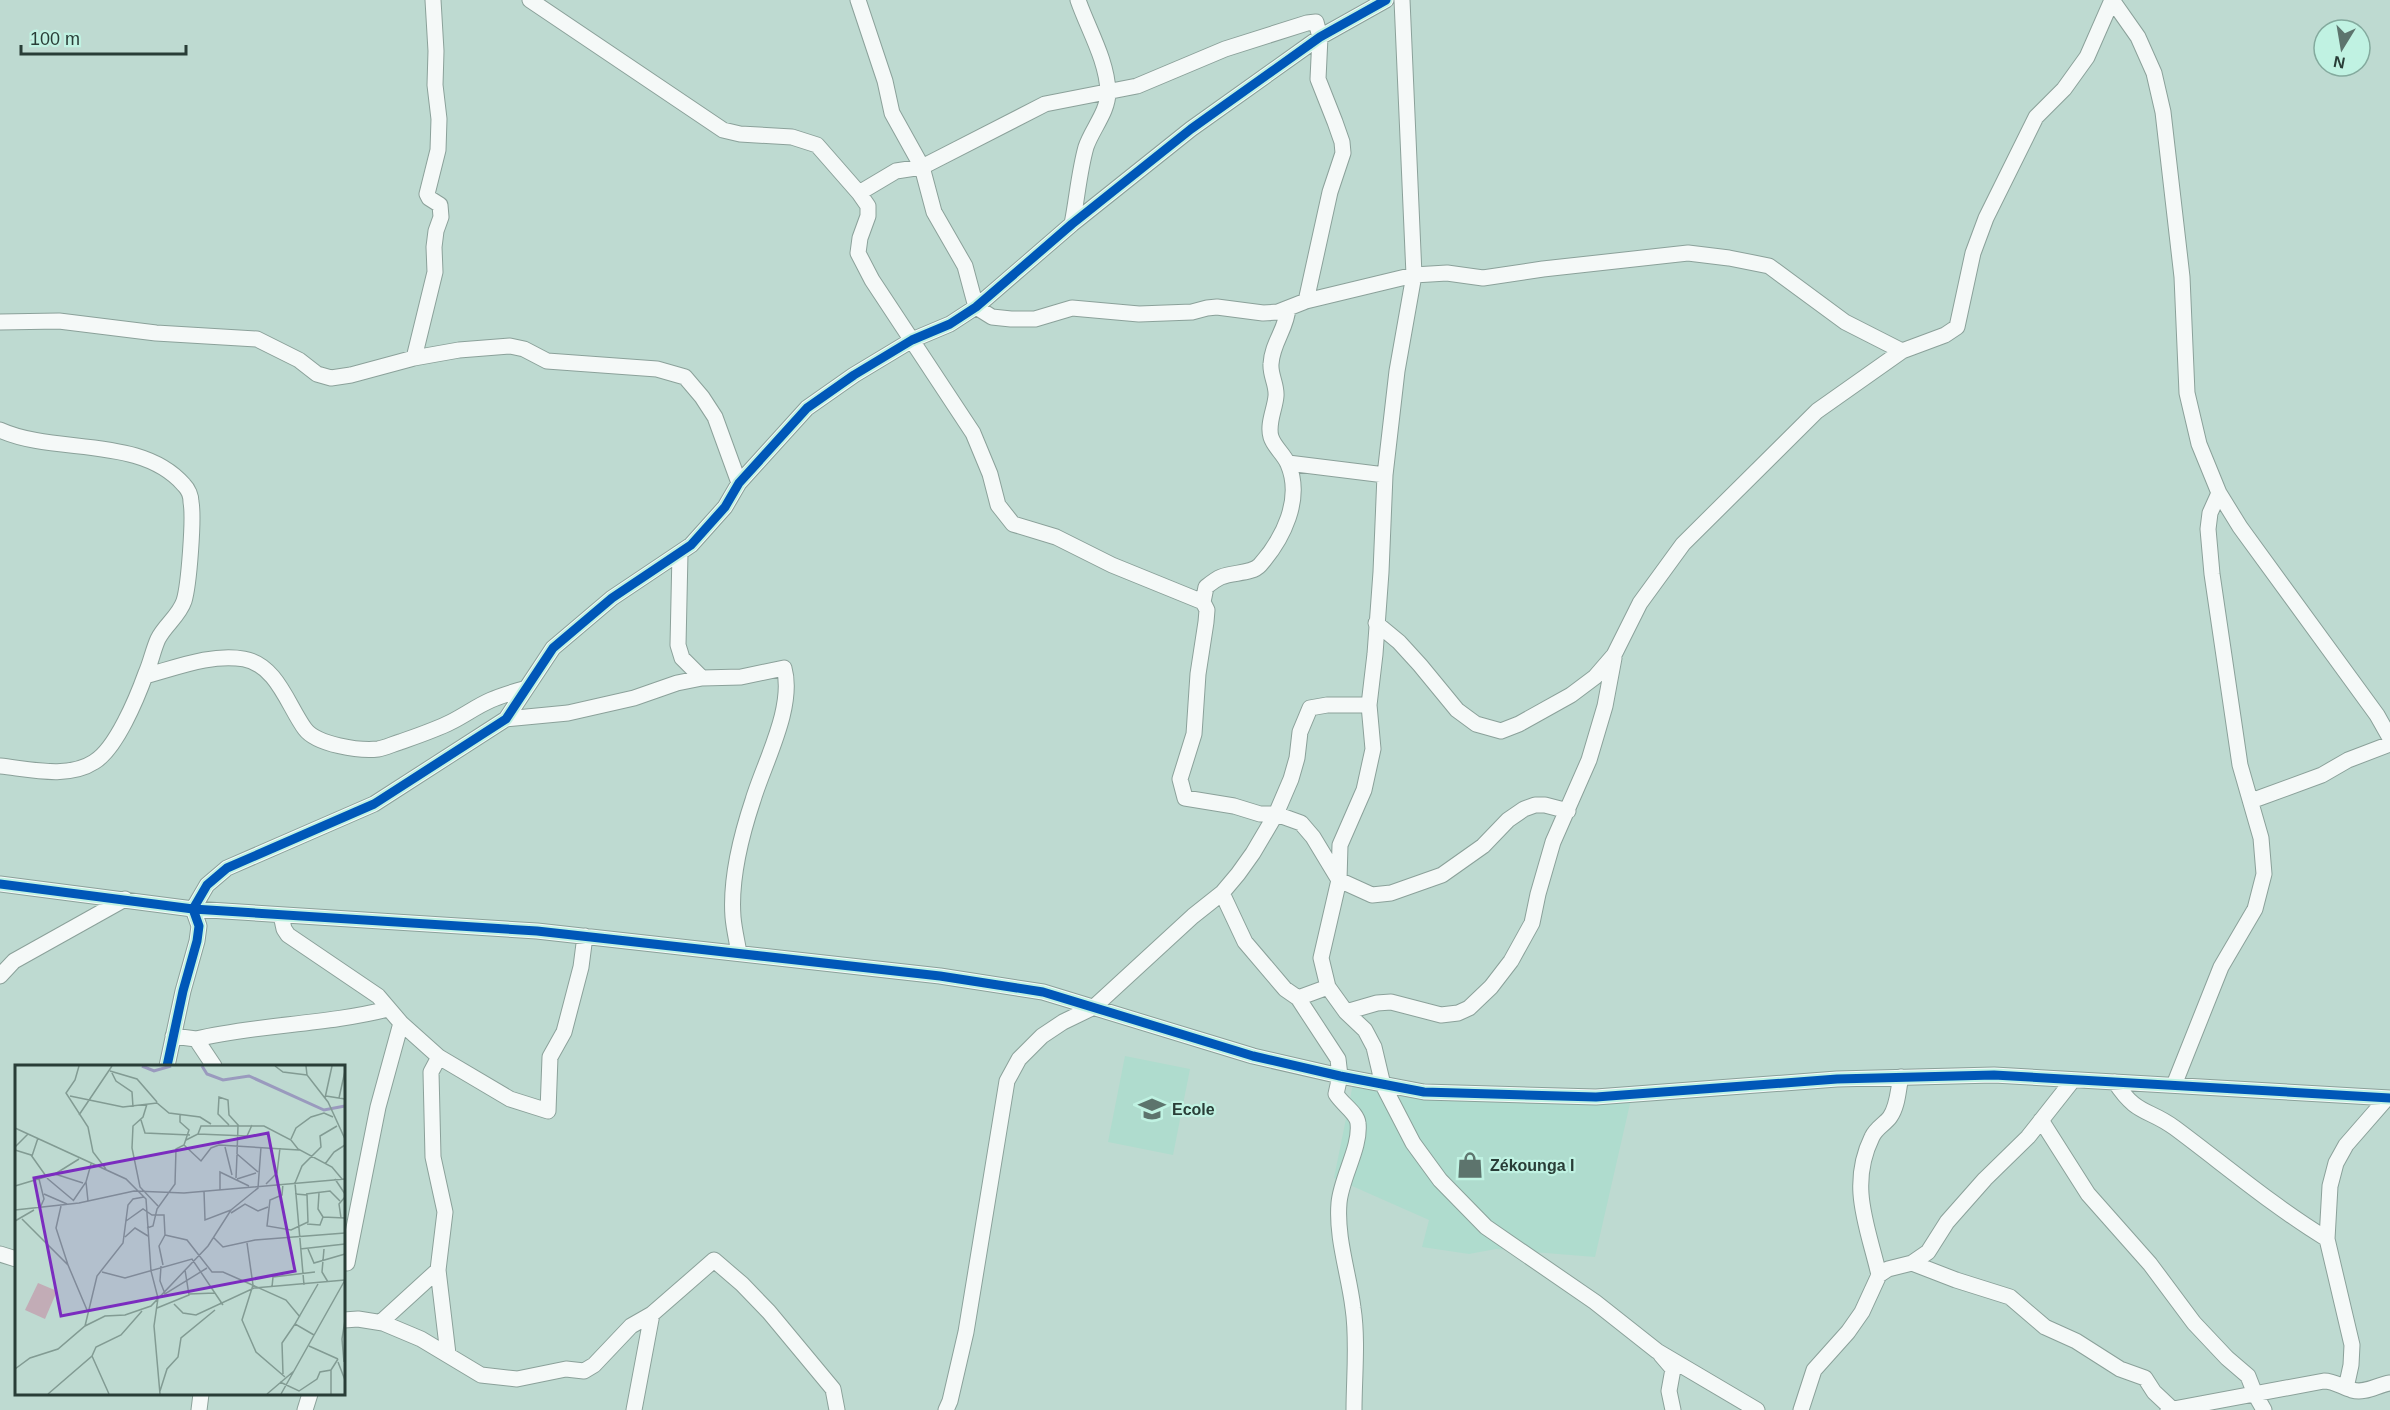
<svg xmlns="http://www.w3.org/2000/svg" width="2390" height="1410" font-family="Arial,sans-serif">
<rect width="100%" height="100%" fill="#bedad1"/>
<!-- built -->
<path fill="#afdcce" d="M1125,1056L1190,1069L1173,1155L1108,1142Z
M1354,1079L1383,1085L1632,1095L1595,1257L1496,1249L1469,1254L1422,1247L1429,1220L1334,1178Z"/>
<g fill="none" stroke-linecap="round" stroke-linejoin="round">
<defs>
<path id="minor" d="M530,0L723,130L740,134L792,137L817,145L859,193L868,206V216L860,238L858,253L872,280L973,433L990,474L998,505L1013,524L1056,537L1112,565L1203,602
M858,0L885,81L892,113L922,167L934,212L965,266L976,307L992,317L1011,319H1035L1072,308L1139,314L1192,312L1207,308L1217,307L1263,313L1278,312L1306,301L1414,275L1447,273L1483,278L1543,269L1688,253L1729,258L1769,266L1845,322L1902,351
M1402,0L1414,275L1397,371L1385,475L1381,572L1375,654L1369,705L1373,749L1364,790L1340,845L1339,880L1321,958L1328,987L1346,1012L1365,1030L1374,1047L1383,1085L1413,1143L1440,1180L1486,1227L1595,1302L1657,1351L1757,1410
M2112,0L2138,37L2154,73L2163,112L2182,277L2187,393L2199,444L2219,493L2240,527L2377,715L2390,738
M859,193L896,171L922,167L1045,104L1137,86L1225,49L1307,23L1316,22L1320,37L1318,79L1335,122L1342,142L1343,153L1330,192L1306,301
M1072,224C1077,199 1079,172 1086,147C1092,129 1108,112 1108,92C1107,60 1088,29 1078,0
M1288,308C1287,328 1272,343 1271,364C1270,375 1277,385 1276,396C1275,409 1267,424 1271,437C1274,447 1284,454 1288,464C1303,499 1283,539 1260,565C1252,574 1233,572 1221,577C1216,579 1211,583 1206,587L1203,602L1207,610L1206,622L1198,674L1194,734L1180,779L1185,798L1234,806L1260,814H1276L1301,823L1313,837L1339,880L1372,895L1391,893L1442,875L1483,846L1508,820L1524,809L1535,805H1545L1568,811
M0,322L59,321L156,333L257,339L299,360L317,374L331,378L351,375L414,358L459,350L510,346L524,349L547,361L657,369L685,377L702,397L715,417L739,483
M414,358L435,272L434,247L436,231L441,217L440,205L429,198L427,194L438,150L439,119L435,85L436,51L433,0
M0,430C55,455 141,435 184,485C188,489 191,496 191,502C194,518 189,585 184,601C179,616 165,625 158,639C153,650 151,662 146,673C137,698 116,749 94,762C68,779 29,769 0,766
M1288,463L1385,475
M680,553L678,645L682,658L702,678
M1376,623L1399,642L1420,665L1457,710L1476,724L1501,731L1519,724L1571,695L1595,677L1614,655L1640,603L1683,544L1817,411L1902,351L1945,335L1957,327L1973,253L1986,218L2036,117L2064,89L2087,57L2112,0
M145,676C175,668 212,653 244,659C277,665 288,706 305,729C317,745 360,751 378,749C385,748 393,744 400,742C417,736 435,730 451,722C465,715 477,706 491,700C502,695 514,692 526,688
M506,719L568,713L634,698L677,683L702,678L741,677L784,668C795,707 764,763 753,800C741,836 730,878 733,917C734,929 737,941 739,953
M2251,801L2322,775L2348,760L2390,744
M0,884L193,909L537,931L940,976L1043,992L1253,1056L1340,1076L1424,1092L1596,1097L1837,1079L1994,1075L2390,1098
M1222,893L1245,942L1285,989L1298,998L1338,1059L1340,1076L1336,1094C1342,1104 1357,1113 1358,1123C1361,1147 1341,1178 1339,1203C1336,1238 1349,1274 1353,1308C1358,1340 1354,1378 1354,1410
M281,915L284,929L288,935L378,996L401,1023L439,1057L510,1099L548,1111L550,1057L564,1032L581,967L585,936
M0,976L14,961L125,899
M1298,998L1328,987
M1346,1012L1377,1003L1391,1002L1441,1015L1458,1013L1469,1008L1491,987L1511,961L1532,923L1538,894L1553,842L1589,760L1605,706L1614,658
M173,1036L196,1039L214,1066
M196,1039C259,1024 325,1025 388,1009
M439,1057L431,1072L433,1157L445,1212L438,1270L448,1354
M167,1066L183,991L197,941L199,926L193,909L207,885L227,868L374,804L506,719L553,648L612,598L691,545L725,507L739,483L807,408L854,375L912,340L950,324L976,307L1072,224L1191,129L1320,37L1386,0
M2115,1082C2137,1116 2148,1108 2175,1128C2226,1166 2273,1206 2327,1239
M2174,1085L2221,967L2255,909L2264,874L2261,838L2240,765L2212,574L2208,529L2210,513L2219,493
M2041,1120L2088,1194L2150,1264L2194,1323L2227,1358L2248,1376L2255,1394L2264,1410
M0,1254L16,1259
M347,1263L378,1107L401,1023
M1912,1263L1956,1280L2010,1297L2045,1327L2076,1341L2120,1369L2145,1378L2154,1392L2171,1408
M1879,1275C1868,1227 1848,1186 1872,1137C1876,1128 1885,1124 1890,1117C1898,1106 1898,1089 1901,1077
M344,1320L358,1319L383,1323L421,1339L481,1375L517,1379L566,1369L584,1371L594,1365L631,1326L652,1314L714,1260L742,1284L769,1312L833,1389L837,1410
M381,1322L438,1270
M1661,1355L1673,1369L1669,1391L1673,1410
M2346,1388L2351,1365L2352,1345L2327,1239L2330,1186L2336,1163L2346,1145L2387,1098
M199,1410L201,1394
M305,1410L310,1394
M634,1410L652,1314
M946,1410L950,1401L966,1332L1007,1081L1019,1059L1042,1036L1063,1022L1094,1007L1193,916L1222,893L1238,874L1253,853L1276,814L1291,779L1297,758L1300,732L1310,708L1327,705H1369
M1801,1410L1814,1370L1848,1332L1862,1312L1879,1275L1888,1269L1912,1263L1928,1252L1947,1222L1985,1179L2028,1137L2073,1080
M2168,1410L2324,1381C2334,1381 2342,1387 2352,1390C2365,1394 2377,1385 2390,1383"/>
</defs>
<!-- minor casing -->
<use href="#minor" stroke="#8ba19a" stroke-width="17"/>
<!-- minor -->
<use href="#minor" stroke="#f5f9f8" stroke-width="15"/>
<defs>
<path id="cycleway" d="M0,884L193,909L537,931L940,976L1043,992L1253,1056L1340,1076L1424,1092L1596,1097L1837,1079L1994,1075L2390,1098
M167,1066L183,991L197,941L199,926L193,909L207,885L227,868L374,804L506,719L553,648L612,598L691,545L725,507L739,483L807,408L854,375L912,340L950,324L976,307L1072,224L1191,129L1320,37L1386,0"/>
</defs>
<!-- cycleway casing -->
<use href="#cycleway" stroke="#c0f2e2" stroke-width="13"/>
<!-- cycleway -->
<use href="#cycleway" stroke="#0057b8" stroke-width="9"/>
</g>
<!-- icons -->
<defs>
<symbol id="school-bare" viewBox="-9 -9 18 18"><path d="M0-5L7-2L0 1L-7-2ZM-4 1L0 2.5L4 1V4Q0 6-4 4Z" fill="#5d746d" stroke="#c0f2e2" stroke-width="2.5" paint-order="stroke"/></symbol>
<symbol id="shop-bare" viewBox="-9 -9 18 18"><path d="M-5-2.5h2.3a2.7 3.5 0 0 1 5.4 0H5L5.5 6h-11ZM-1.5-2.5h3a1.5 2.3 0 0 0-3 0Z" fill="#5d746d" stroke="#c0f2e2" stroke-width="2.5" paint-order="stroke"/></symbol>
</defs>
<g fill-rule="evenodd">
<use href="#school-bare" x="1133" y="1090" width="38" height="38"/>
<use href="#shop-bare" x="1451" y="1146" width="38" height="38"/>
</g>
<g text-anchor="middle" stroke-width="4.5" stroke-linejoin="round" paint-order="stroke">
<!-- poi labels -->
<g font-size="16" font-weight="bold" fill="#293d37" stroke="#c0f2e2" text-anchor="start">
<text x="1172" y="1115">Ecole</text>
<text x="1490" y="1171">Zékounga I</text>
</g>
</g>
<!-- overview -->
<g transform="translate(15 1065)">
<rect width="330" height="330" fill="#bedad1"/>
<path d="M23,218L42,226L30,254L10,245Z" fill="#c2acb6"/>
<path fill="none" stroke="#9a9abe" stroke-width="3" d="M127,1L139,6L156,1M187,1L192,9L208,15L234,11L309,45L330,41"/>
<path fill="none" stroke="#829b93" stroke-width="1.5" d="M64,1L60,15L51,28L73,62L78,87L91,104M260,1L268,7L292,10M291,1L292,10L313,37L330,74M95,6L122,14L142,37M96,6L101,16L117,27L118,42M55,31L108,42L142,38L154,48L185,52L196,59M311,31L330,34M310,33L317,1M324,33L330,6M132,39L128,52L118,61L117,83L125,122L143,141M64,50L97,1M126,55L130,68L175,70M214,60L203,49L204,32L213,35L214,50L224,61M223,61L222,89L243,107M0,63L111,114L131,134L136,206L143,233L139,261L145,329M183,69L232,71L237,60M276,74L281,63L296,52L309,48L318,52M171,75L183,69L186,61H249L276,75L283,84L317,102L327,114M169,80L186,96L196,83L204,80L284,85M0,82L13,69M210,82L217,110M0,85L16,90L33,114L58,135M17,91L23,73M310,99L319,87L330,80M40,109L68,118M221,113L222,90M24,114L29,134L25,143M222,114L241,108M320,114L330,129M71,117L73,136M251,119L262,108L265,83M268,119L267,130L255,135L252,161L276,165L293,157L292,130L280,129M0,121L40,109L64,94M205,125V107L234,121M189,126L190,155L216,145M304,128L303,144L308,152M29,129L52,139M291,129L315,126L325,136M58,136L71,117L76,99M46,141L41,163L53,200M0,145L64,138L119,126L169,128L330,114M216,148L230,139L243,146L253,142M326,153L324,139L330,132M7,154L53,200L72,245M0,156L19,145M111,156L128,144L137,150H149L150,170M292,159L305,160L308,152L330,153M132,163L138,161L142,144L160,119L161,84L169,80L174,65L165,57V49M150,170L172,175L197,207H208L271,235L285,252M110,172L120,163L133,171M198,172L208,182L240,175L330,168M232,178L238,220L227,255L241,287L270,312M285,184L330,179M293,184L299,198L330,189M309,184L307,207L313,217M148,200L144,181L150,170M146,201L145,216L150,229L192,203M87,207L110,213L177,194L208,240M289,220L280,118L287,101L306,82L305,71L322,61M257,222L258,212L300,207M174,229L200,228M159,239L168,248L181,250L239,223L330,215M142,243L174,230L170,205M70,261L82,211L108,178L113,140L118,134L129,132M299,270L280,259L303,219M294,281L323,294M77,291L94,329M323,297L330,315M329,297L327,274L330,255M0,304L15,293L43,284L70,261L90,251L110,250L136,241L193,181L216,145L243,123L246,82M268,309L267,278L280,259M265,317L284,326L302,314L305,307L316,305L323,294M145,326L152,304L163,292L166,273L200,245M33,329L77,291L81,282L106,270L127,246M252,329L279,306M266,329L330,215M316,329V305"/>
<path fill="#7b2cbf" fill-opacity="0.15" stroke="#7b2cbf" stroke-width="3" d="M253,68L280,206L46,251L19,113Z"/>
<rect width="330" height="330" fill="none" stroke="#293d37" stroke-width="3"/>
</g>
<!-- north arrow -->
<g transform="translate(2342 48) rotate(191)"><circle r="28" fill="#c0f2e2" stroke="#84aa9e" stroke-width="1.5"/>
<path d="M0-4.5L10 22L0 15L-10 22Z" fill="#5d746d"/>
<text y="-9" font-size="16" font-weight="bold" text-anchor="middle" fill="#293d37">N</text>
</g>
<!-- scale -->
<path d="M21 45v9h165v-9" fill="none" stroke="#293d37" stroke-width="3"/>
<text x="30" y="45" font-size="18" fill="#293d37" stroke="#c0f2e2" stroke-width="4.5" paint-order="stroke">100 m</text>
</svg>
